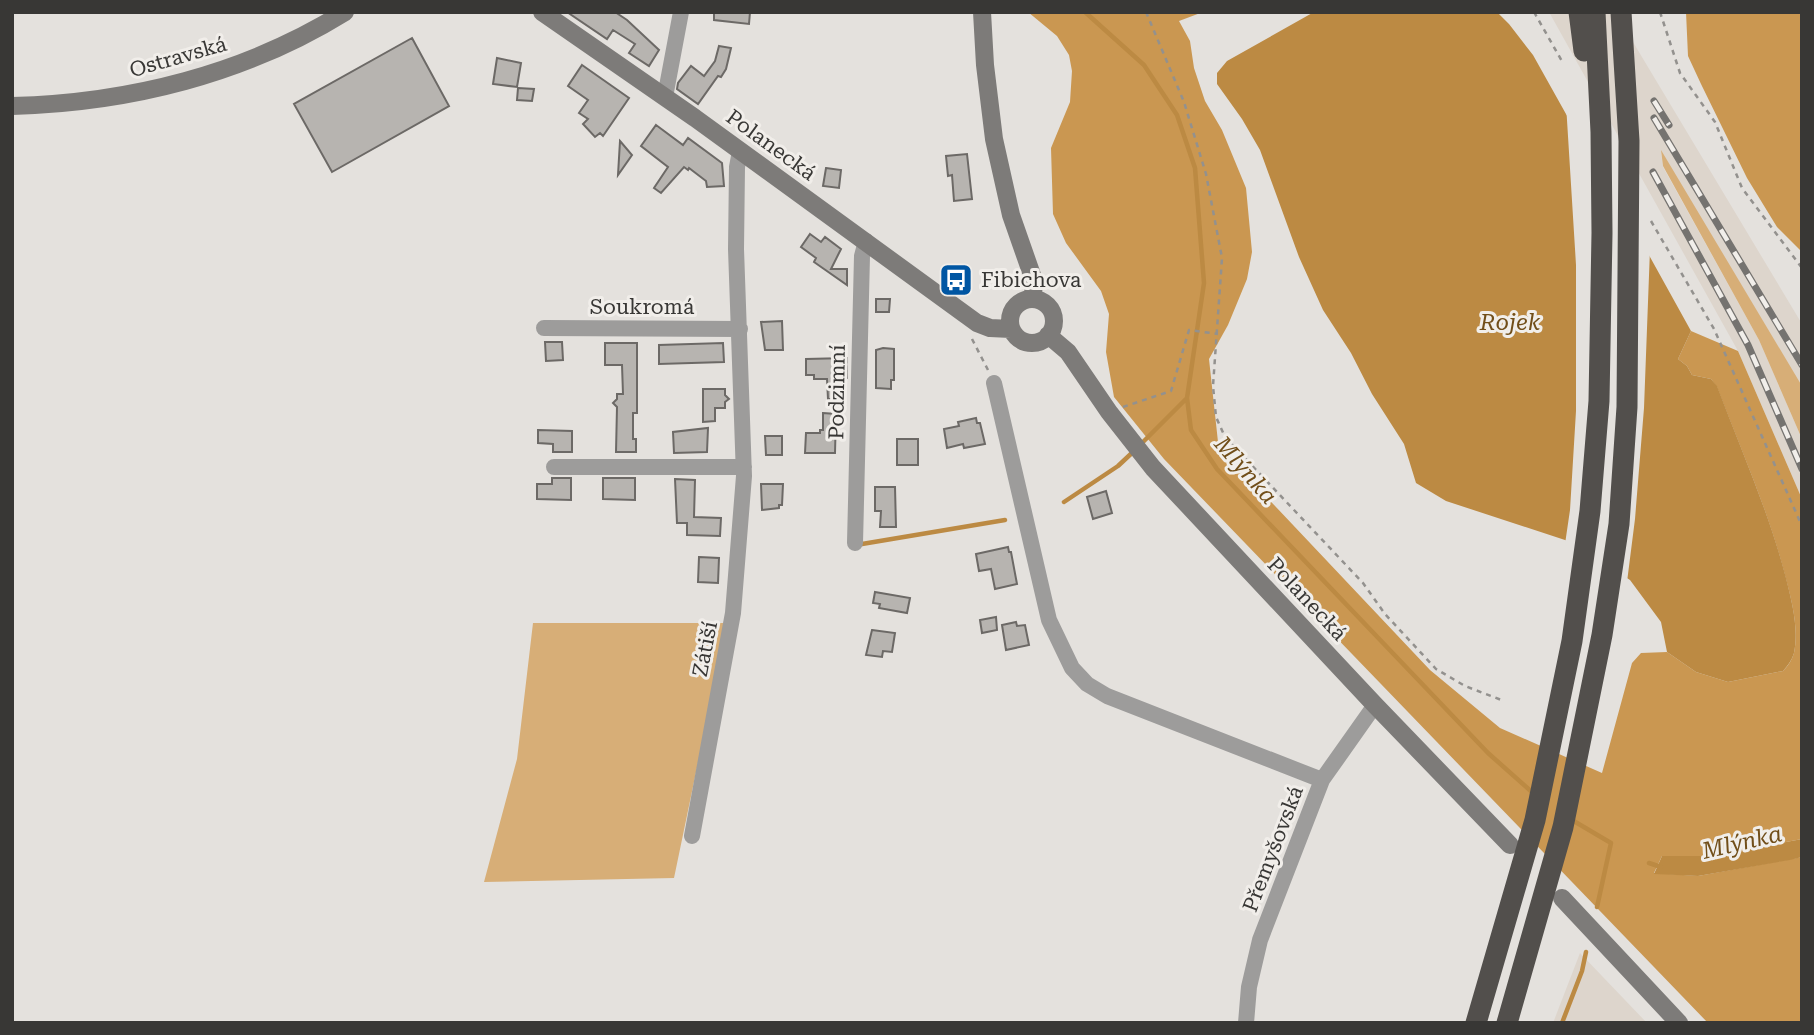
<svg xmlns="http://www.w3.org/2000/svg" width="1814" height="1035" font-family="'Roboto Serif',serif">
<rect width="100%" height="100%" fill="#e4e1dd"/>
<!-- built -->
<path fill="#ddd5cc" d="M1549,12H1615L1802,324V386L1661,152L1663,167L1759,340L1802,439V499L1738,351Z
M1580,953L1647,1023H1553Z"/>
<!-- green -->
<path fill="#d7ae77" d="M1661,150L1802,386V439L1759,340L1663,166Z
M533,623H727L674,878L484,882L517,759Z"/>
<!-- forest -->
<path fill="#ca9751" d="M1028,12H1203L1179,21L1190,41L1194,68L1205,101L1222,130L1246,188L1252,252L1247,279L1228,325L1209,359L1218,442L1242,471L1430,670L1500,728L1602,773L1632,663L1641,653L1667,652L1696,672L1728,682L1783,671C1788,666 1792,660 1794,653C1799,629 1792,602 1786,579C1769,512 1741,450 1717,387L1711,379L1692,375L1687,366L1678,359L1691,331L1738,351L1802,499V839L1709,856H1662L1654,873L1698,876L1802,857V1023H1708L1164,459L1114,397L1106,352L1109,314L1101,291L1066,243L1053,214L1051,148L1070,102L1072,71L1069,55L1057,36Z
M1686,12H1802V252L1777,227L1747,178L1701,84L1688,56Z"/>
<!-- water -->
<path fill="#bc8a43" d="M1314,12H1497L1509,24L1533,55L1585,148L1594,180L1619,201L1691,331L1678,359L1687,366L1692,375L1711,379L1717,386C1741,450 1769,512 1786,578C1792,602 1799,629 1794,653C1792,660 1788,665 1783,671L1728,682L1696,672L1667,652L1661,622L1630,580L1568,541L1446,501L1416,483L1404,444L1372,394L1351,353L1323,310L1299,257L1260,150L1242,119L1217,84V73L1227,61Z
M1802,839V857L1790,860L1698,876L1654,874L1662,856H1709Z"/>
<!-- pier -->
<path fill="#e4e1dd" d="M1566,104L1588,147L1597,178L1622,199L1650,249L1644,408L1635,519L1627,582L1565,544L1570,510L1576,411V265Z"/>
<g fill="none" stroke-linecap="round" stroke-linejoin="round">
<!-- stream -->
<path stroke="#bc8a43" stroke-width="4.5" d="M1085,12L1144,65L1177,115L1195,168L1204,283L1187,398L1191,430L1217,469L1488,753L1533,793
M1140,445L1187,398
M1064,502L1118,466L1134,451
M862,544L1005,520
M1572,820L1611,843L1597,907
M1649,863L1661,867
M1562,1023L1582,971L1586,952"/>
</g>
<!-- building -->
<path fill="#b7b4b0" stroke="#6c6966" stroke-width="2" d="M567,12H615L627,20L659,50L649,66L629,53L635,44L613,30L607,39Z
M714,12H750L749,24L714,20Z
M412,38L449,106L332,172L294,104Z
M719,46L731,48L726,69L721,77L718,76L698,104L677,89L678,83L691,66L704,76L715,61Z
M497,58L521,63L517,87L493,84Z
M582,65L629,98L603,136L600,133L595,137L583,124L588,119L579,113L588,100L568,86Z
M518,88L534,89L532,101L517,100Z
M656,125L683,145L688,138L722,163L724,186L707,187L706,181L689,168L688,170L684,167L661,193L654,188L668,167L641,146Z
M620,141L632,155L618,175Z
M967,154L972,199L954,201L952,175L948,176L946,156Z
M826,168L841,170L839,188L823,186Z
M810,234L821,242L825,237L841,249L831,269H847V285L814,262L816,258L801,247Z
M876,299H890L889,312H876Z
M782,321L783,350H765L761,322Z
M545,342H562L563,360L546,361Z
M605,343H637V413H633V439H636V452H616L617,407L613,403L617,399V394H623L622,365H605Z
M723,343L724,362L659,364V345Z
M883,348L894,349V380H891V389L876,388V350Z
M847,358V378H843L844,399H828L827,379H814V375H806V359Z
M703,389H725V395L729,399L725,402V408H715V421L703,422Z
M823,413L836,414L835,453H805L806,433H820V430H823Z
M976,418L977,423H980L985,444L964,448L963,444L947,448L944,429L959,426L958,422Z
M708,428L707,452L674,453L673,432Z
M538,430L572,431V452H553V444L538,443Z
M765,436H782V455H766Z
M897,439H918V465H897Z
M552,478H571V500L537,499V484H552Z
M603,478H635V500L603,499Z
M675,479L695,480L694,517L721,518L720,536L687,535V523H677Z
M761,484H783L782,505H779V508L762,510Z
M875,487H895L896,527H880L881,511H875Z
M1106,491L1112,513L1093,519L1087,497Z
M1008,547L1009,552H1011L1017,584L995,589L991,569L979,571L976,554Z
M699,557L719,558L718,583L698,582Z
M875,592L910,598L907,613L879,608L880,604L873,603Z
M996,617L997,630L982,633L980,620Z
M1016,622L1017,626L1025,625L1029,645L1006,650L1002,625Z
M872,630L895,633L892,652L883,651L882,657L866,655Z"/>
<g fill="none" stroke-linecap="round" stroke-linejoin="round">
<!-- path -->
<path stroke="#93918e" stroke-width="2.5" stroke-dasharray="5 5" stroke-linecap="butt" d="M1146,12L1184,102L1206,174L1222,258L1213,386L1216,417L1225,437L1363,583L1385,614L1436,669L1465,686L1504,701
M1187,12H1261
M1534,12L1563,63
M1660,12L1680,73L1715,122L1742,188L1802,268
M1651,221L1714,329L1802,526
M972,339L988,370
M1123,407L1171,391L1189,330L1218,334"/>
<!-- street -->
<path stroke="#9d9c9b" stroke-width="16" d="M665,97L681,12
M544,328L740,329
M994,383L1049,620L1072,668L1087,684L1107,696L1322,780
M554,467H744
M855,543L862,256L866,241
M692,836L733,613L744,476L736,249L737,167L740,151
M1246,1023L1249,987L1260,940L1322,780L1375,705"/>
<!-- secondary -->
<path stroke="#7d7b79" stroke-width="18" d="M542,12L695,118L977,323L990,328L1011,329
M982,12L985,65L994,139L1011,215L1032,275L1034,299
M12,106C129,103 245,74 345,12
M1010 321a22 22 0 1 1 44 0a22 22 0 1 1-44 0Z
M1048,335L1068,352L1109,412L1153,468L1375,705L1510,845
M1562,898L1679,1023"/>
<!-- highway -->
<path stroke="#524f4c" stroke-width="21" d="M1579,12L1584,51
M1476,1023L1535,820L1572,641L1590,511L1599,401L1602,233L1601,132L1595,12
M1507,1023L1563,827L1602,635L1619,524L1627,407L1629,141L1621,12"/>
<defs>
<path id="rail" d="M1654,101L1669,125
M1654,118L1802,365
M1653,172L1748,345L1802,469"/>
</defs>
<!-- rail casing -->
<use href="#rail" stroke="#757370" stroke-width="7"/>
<!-- rail -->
<use href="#rail" stroke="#f1eeea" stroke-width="4.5" stroke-dasharray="13" stroke-linecap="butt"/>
</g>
<!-- icons -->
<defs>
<symbol id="bus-square" viewBox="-11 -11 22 22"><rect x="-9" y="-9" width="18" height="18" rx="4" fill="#0056a3" stroke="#f1eeea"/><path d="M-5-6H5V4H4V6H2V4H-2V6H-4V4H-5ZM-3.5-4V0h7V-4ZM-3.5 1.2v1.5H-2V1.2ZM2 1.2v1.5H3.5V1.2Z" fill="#fff"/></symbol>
</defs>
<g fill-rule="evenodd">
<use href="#bus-square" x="937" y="261" width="38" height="38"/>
</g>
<g text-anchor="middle" stroke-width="6" stroke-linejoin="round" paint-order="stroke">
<!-- street labels -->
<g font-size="21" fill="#383735" stroke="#f1eeea">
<text transform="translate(178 57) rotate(-16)" y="7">Ostravská</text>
<text transform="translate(771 145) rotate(36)" y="7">Polanecká</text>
<text x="642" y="314">Soukromá</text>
<text transform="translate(837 392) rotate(-89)" y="7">Podzimní</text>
<text transform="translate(1307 599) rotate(47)" y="7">Polanecká</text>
<text transform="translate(705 649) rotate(-79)" y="7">Zátiší</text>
<text transform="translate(1273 849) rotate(-69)" y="7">Přemyšovská</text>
</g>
<!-- poi labels -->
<g font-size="21" fill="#383735" stroke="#f1eeea" text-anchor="start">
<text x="981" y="287">Fibichova</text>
</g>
<!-- water labels -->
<g font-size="23" font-style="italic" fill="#714e19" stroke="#f1eeea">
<text x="1510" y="330">Rojek</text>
<text transform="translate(1246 470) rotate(49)" y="8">Mlýnka</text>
<text transform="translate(1742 842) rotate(-13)" y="8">Mlýnka</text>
</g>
</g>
<!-- border -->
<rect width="1814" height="1035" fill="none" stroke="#383735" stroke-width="28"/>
</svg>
